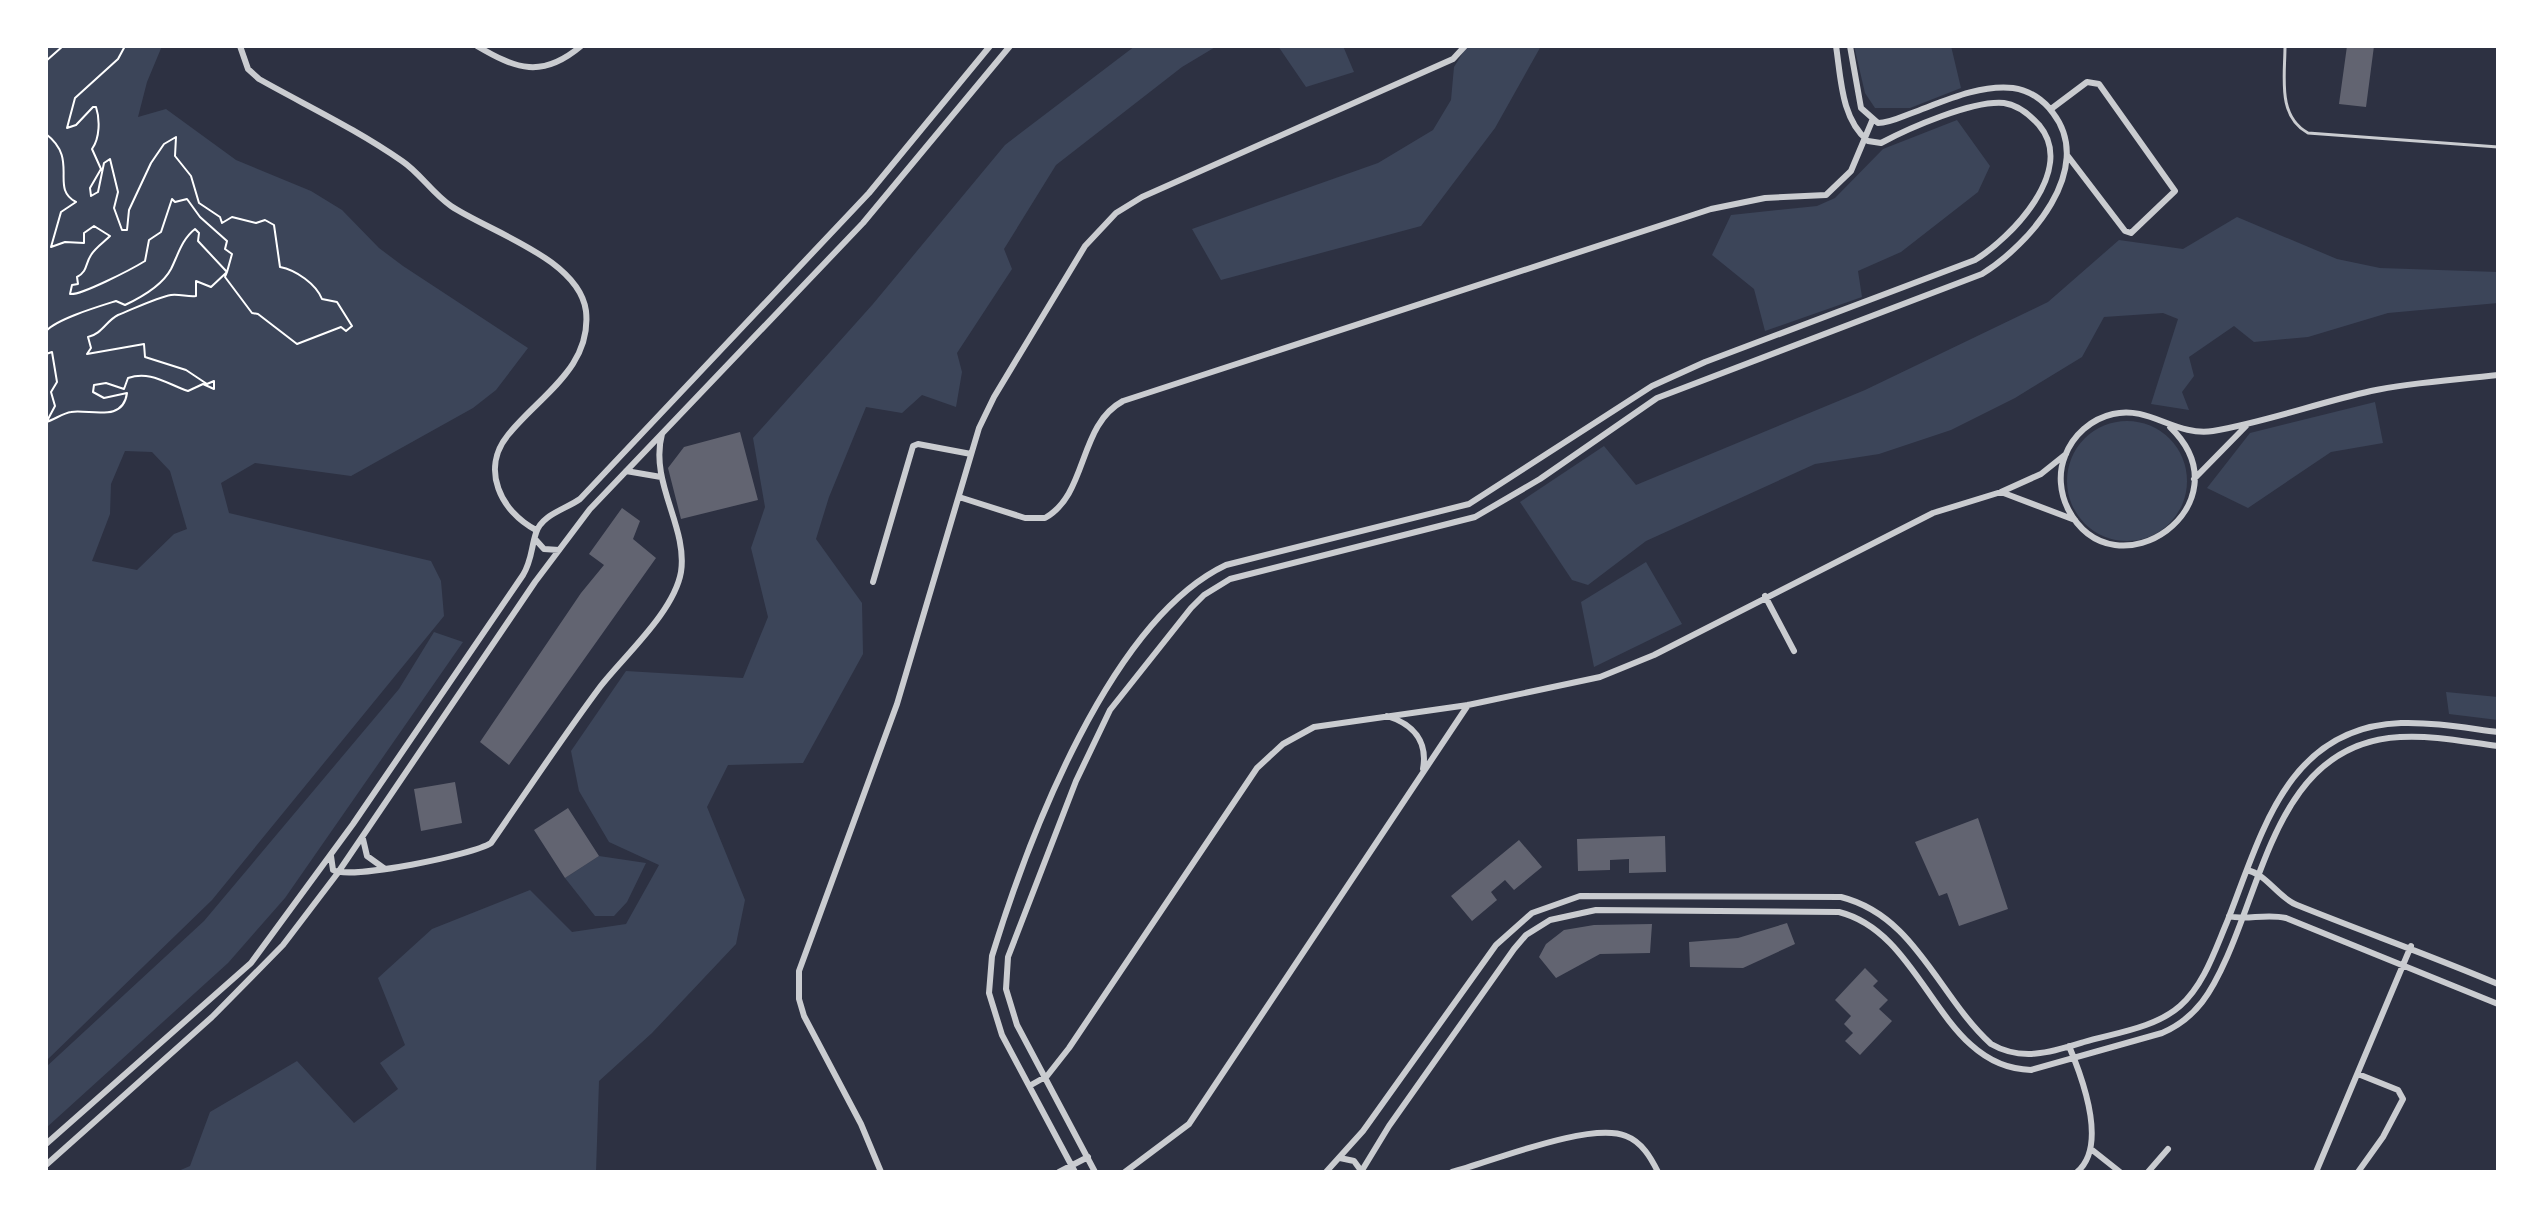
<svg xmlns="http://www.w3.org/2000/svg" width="2544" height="1218" font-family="Mulish,sans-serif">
<rect width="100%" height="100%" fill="#2d3142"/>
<!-- green -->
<path fill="#3c4559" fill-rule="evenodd" d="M46,46H162L147,82L138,117L166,109L236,160L311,191L342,210L379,248L403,266L528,348L496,390L473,408L351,476L255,463L221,483L229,513L431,561L441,581L444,616L212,900L46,1061ZM125,451L152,452L170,471L187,529L174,534L137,570L92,561L110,514L111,484Z
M1135,46H1217L1182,67L1056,165L1004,249L1012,269L957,353L962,372L956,407L922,395L902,413L866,407L829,497L816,539L862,603L863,654L803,763L728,765L707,807L745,900L736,944L652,1033L599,1081L596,1172H176L190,1166L210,1112L297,1061L354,1123L398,1089L380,1063L405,1045L378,978L432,929L530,890L572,932L626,924L659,865L609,842L579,791L571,751L626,671L743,678L768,617L751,548L765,507L753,438L873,304L1005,145Z
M1278,46H1343L1354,72L1306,87Z
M1467,46H1541L1495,128L1421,226L1221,280L1192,229L1378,163L1433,130L1451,100L1454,67Z
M1854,46H1951L1961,88L1910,108H1875L1865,93Z
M1957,120L1990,166L1978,192L1901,252L1858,271L1862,297L1765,331L1754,289L1712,255L1731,215L1817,206L1835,198L1883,149Z
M2237,217L2337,259L2380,268L2498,272V303L2388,313L2308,337L2254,342L2234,326L2189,357L2194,376L2182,392L2189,410L2151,404L2178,319L2163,313L2104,317L2082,357L2015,398L1951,430L1879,454L1815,464L1646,541L1588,585L1572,580L1520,502L1604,446L1636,485L1865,390L2048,302L2119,240L2183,249Z
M2375,402L2383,443L2331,452L2248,508L2207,488L2250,433Z
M2067 481a60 60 0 1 1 120 0a60 60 0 1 1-120 0Z
M1646,562L1682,624L1594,667L1581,602Z
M434,632L463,642L285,898L228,963L46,1128V1067L204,921L399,689Z
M2446,692L2498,697V720L2449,714Z
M599,856L646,863L627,902L614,916H595L565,878Z"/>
<!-- building -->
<path fill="#626471" d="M2347,46H2374L2366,107L2339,104Z
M740,432L758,500L681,519L668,468L684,447Z
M622,508L640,521L633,539L656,558L509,765L480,742L581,593L604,565L589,554Z
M455,782L462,823L421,831L414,789Z
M568,808L599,856L565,878L534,830Z
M1978,818L2008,909L1959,926L1947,893L1939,896L1915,842Z
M1665,836L1666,872L1629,873V859L1610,860V870L1578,871L1577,839Z
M1519,840L1542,867L1514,890L1505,880L1491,892L1497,900L1472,921L1451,896Z
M1787,923L1795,944L1743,968L1690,967L1689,942L1738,938Z
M1652,924L1650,953L1600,954L1556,978L1539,957L1546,944L1564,930L1594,925Z
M1865,968L1878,981L1873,986L1888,1000L1879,1009L1892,1021L1860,1055L1845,1041L1853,1033L1844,1024L1851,1016L1835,1000Z"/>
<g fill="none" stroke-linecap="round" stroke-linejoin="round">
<!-- path -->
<path stroke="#fff" stroke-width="2" d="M46,61L63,46
M46,134C80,160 49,188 76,202L61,212L51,247L65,242L84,243V233L94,226L110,236C104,242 95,248 91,255C85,264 88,271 77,277L78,284L72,285L70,294C80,296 132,269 145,261L149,240L161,232L172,199L175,202L187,199L200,217L227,241L225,249L232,254L227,272L211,287L196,281V296C188,297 180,294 171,295C158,297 131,310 118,315C106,321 102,334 88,337L91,348L87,354L144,344L145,357L186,370L207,384L214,381V389L203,384L188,391C167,384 150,370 128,378L124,389L106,383L94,385L93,392L104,398L127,393C123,423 90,409 71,412C63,413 54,420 46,422
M46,331C57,319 97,307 116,301L125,305C142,297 162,286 171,269C178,255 182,239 195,229L199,233L198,241L227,272L225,277L252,313L258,314L297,344L341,327L346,331L352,326L337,302L322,299C316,284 296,270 280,267L274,225L265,220L256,223L232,217L222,223L220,217L199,203L191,176L175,156L176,137L164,144L151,163L129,210L127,230H122L114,208L118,192L110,159L104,163L98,192L91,196L90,188L101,169L92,149C100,138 100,119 96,107H93L76,125L67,128L75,98L118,59L125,46
M46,354L52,352L57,382L51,392L55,406L47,421"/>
<!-- service -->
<path stroke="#caccd0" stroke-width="3" d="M2285,46C2285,77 2277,116 2308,133L2498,147"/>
<!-- minor -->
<path stroke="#caccd0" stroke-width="6" d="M240,46L248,69L259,79C307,106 356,129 402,161C420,173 432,193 451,206C490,232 579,259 586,311C592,368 539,396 508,435C480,469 501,512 536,530
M477,46C516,69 542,79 581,46
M2051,109L2087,82L2099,84L2175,191L2131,233L2125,231L2067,155
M2170,427C2250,504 2115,599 2068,509C2060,493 2058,473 2065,456C2073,435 2091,419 2113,414C2149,405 2176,437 2213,431C2266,422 2317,403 2371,391C2413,382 2456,380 2498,375
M626,471L661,477
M2194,479L2246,426
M2001,492L2075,520
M959,497L1025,518H1045C1088,494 1078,425 1123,401L1711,209L1765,198L1826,195L1851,171L1872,121
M535,539L544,549L559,550
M873,582L913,446L918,444L971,454
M1765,596L1794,651
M1387,716C1413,724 1428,741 1423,769
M363,839L367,856L385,869
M331,856L333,870C350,880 473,855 491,843C527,791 562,738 600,687C624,656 674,612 681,572C688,527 649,482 662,434
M2247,870C2268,875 2277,897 2297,905C2364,932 2432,956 2498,984
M2229,916C2245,921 2265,913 2286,918L2498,1004
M2069,1046C2082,1077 2108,1146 2077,1172
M2358,1074L2398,1090L2403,1099L2383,1137L2358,1172
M1031,1085L1047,1076L1069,1048L1257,768L1283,744L1314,727L1468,705L1600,677L1654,655L1933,513L2001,492L2041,474L2066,454
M46,1144L251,963L353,824L523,575C532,560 531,548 536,533C541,515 566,509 580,499L869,193L990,46
M2091,1149L2120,1172
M1340,1158L1354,1161L1362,1172
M46,1165L212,1017L283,945L337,874L535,582L590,509L863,223L1010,46
M881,1172L861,1124L804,1016L799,999V971L897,704L979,428L994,397L1085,246L1116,213L1142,197L1453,59L1465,46
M1059,1172L1088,1157
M1075,1172L1002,1035L989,993L992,956C1028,839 1110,620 1226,565L1469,504L1652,386L1705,362L1975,260C2011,238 2077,170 2039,125C2030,115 2018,105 2004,103C1973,100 1909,128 1881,143L1868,141C1841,119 1841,78 1836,46
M1095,1172L1017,1025L1006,989L1008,957L1076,781L1110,710L1191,608L1204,595L1230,579L1475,517L1540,479L1657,398L1982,274C2029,245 2096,169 2053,113C2044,100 2029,90 2013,88C1980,84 1942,102 1912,113C1901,117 1890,123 1878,123L1861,108L1850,46
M1125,1172L1189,1124L1468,705
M1326,1172L1363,1131L1496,945L1532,913L1580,896L1841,897C1916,916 1938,996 1991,1044C2022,1062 2052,1052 2084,1042C2115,1033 2155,1028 2180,1006C2204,985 2215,950 2227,922C2262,833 2287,727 2401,723C2434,722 2466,728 2498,732
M1361,1172L1389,1126L1514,949L1526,935L1550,920L1596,910L1839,912C1926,934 1938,1068 2031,1070L2162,1033C2197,1018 2212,991 2227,957C2266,870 2283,743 2400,737C2433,735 2466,742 2498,746
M1452,1172C1491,1162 1590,1121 1626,1136C1642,1142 1651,1158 1658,1172
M2148,1172L2168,1149
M2316,1172L2411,946"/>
</g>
<!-- border -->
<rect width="2544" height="1218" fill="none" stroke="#ffffff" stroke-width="96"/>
</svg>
